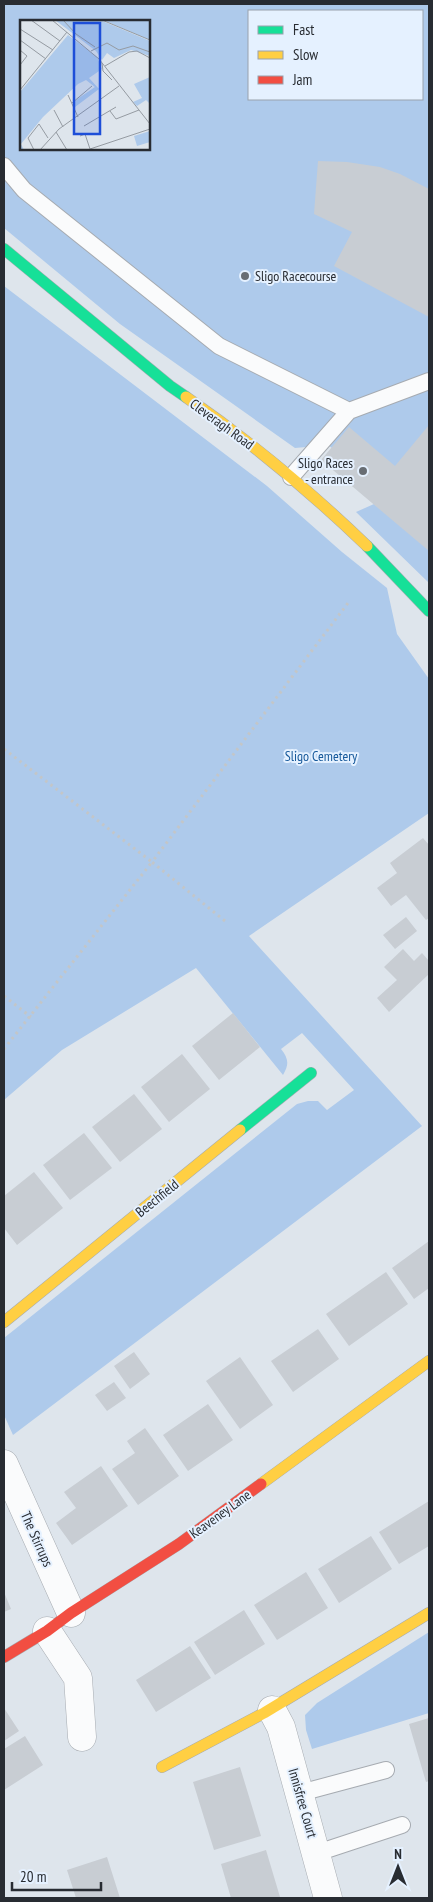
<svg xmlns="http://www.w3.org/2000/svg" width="433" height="1902" font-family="'PT Sans Narrow',sans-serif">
<rect width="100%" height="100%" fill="#dee5ec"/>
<!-- green -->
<path fill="#aecaeb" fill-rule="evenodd" d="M4,4H429V583L356,512L374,504L382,485L328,445L295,448L120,324L4,228ZM249,11H422V99H249ZM21,21H149V149H21Z
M4,286L267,486L342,552L387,588L397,634L429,679V813L249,936L422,1126L13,1435L4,1415V1338L297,1104L308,1101H318L327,1110L354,1090L302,1033L281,1049C289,1059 289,1065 283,1075L196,968L62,1050L4,1100Z
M429,1632V1713L312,1749L306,1730L305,1715L317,1703Z"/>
<!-- building -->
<path fill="#c8cdd3" d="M318,161L347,162L380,167L400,174L429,189V317L334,266L352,232L314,214Z
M429,425V551L321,460L349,427L395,466Z
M423,838L429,845V918L426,920L406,895L391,906L377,888L397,873L390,863Z
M406,917L417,931L395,949L383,935Z
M403,949L414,961L422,953L429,961V974L389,1012L377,998L397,980L384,967Z
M233,1013L260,1047L219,1080L192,1046Z
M182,1054L210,1089L169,1122L141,1087Z
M134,1094L162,1129L120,1162L92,1127Z
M84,1133L112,1168L70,1200L43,1165Z
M34,1172L63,1208L17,1245L4,1228V1196Z
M429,1241V1288L414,1299L392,1268Z
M386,1272L408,1304L349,1346L326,1314Z
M318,1329L339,1359L293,1392L271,1361Z
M134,1352L150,1374L130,1389L114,1366Z
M240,1357L273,1405L240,1429L206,1381Z
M114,1382L126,1398L107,1411L95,1395Z
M208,1404L233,1440L188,1471L163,1435Z
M145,1428L179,1476L138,1505L112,1469L135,1453L127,1441Z
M101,1466L128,1506L72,1545L56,1523L76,1508L64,1492Z
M429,1501V1546L399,1564L379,1532Z
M371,1536L392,1569L339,1603L318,1569Z
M306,1572L328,1608L277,1640L254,1605Z
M4,1592L11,1609L4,1612Z
M244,1610L265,1644L215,1675L194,1642Z
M190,1646L211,1678L156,1712L136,1680Z
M4,1708L19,1731L4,1741Z
M429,1718V1781L426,1782L409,1724Z
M25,1736L43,1765L4,1790V1749Z
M240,1767L261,1836L214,1850L193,1782Z
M266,1850L280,1897L275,1898H231L221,1864Z
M107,1857L120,1898H76L67,1870Z"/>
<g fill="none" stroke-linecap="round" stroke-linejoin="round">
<defs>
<path id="lane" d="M4,166L24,190L219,346L349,411
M291,477L349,411L429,381
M300,1793L386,1770
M317,1853L402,1825"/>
<path id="street" d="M4,1464L71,1613
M47,1631L78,1678L82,1737
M272,1710L281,1727L328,1898"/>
<path id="fast" d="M4,249L170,386L186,397
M367,546L429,611
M240,1130L311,1073"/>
<path id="slow" d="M186,397C251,442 311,492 367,546
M4,1322L240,1130
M261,1484L429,1361
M162,1767L264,1713L429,1613"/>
<path id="jam" d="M4,1657L47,1631L71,1613L179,1544L261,1484"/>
</defs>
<!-- lane casing -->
<use href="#lane" stroke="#a6abb1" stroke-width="18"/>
<!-- street casing -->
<use href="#street" stroke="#a6abb1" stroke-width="29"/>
<!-- fast casing -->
<use href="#fast" stroke="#a6abb1" stroke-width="12"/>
<!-- slow casing -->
<use href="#slow" stroke="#a6abb1" stroke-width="12"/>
<!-- jam casing -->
<use href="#jam" stroke="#a6abb1" stroke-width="12"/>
<!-- path -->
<path stroke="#c3c6c8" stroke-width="3" stroke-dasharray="2.5 4" stroke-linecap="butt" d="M4,749L152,862L4,1049
M225,921L152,862L348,603
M4,996L31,1017"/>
<!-- lane -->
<use href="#lane" stroke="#fafbfc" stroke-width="16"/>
<!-- street -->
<use href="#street" stroke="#fafbfc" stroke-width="28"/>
<!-- fast -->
<use href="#fast" stroke="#16e098" stroke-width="11"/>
<!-- slow -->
<use href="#slow" stroke="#ffcf43" stroke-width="11"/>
<!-- jam -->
<use href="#jam" stroke="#f24e42" stroke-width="11"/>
</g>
<!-- markers -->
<g fill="#686d73" stroke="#e5f1ff" stroke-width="2">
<circle cx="245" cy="276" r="5"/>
<circle cx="363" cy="471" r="5"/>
</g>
<g text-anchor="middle" stroke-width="4" stroke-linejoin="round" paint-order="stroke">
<!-- poi labels -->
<g font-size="14" fill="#282c32" stroke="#e5f1ff" text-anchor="start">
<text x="255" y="281">Sligo Racecourse</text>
<text x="353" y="468" text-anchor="end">Sligo Races<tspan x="353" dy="16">- entrance</tspan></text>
</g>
<!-- street labels -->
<g font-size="14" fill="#282c32" stroke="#e5f1ff">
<text transform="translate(222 424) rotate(36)" y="5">Cleveragh Road</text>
<text transform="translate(157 1198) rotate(-39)" y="5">Beechfield</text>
<text transform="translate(220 1514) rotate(-36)" y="5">Keaveney Lane</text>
<text transform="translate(37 1539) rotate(66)" y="5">The Stirrups</text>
<text transform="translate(303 1803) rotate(74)" y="5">Innisfree Court</text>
</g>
<!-- park labels -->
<g font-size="14" fill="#17599b" stroke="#e5f1ff">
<text x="321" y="761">Sligo Cemetery</text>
</g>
</g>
<!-- overview -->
<g transform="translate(20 20)">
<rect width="130" height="130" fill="#dee5ec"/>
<path d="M35,0H80L130,21V36L111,30L94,38L87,33L82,40L76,31ZM83,0H130V20ZM48,15L77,37L82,49L69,58L79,69L55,87L53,82L75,67L66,60L58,64L23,97L1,124L4,130H0V72ZM130,57V84L126,80L117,86L113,82L122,78L114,64ZM130,111V122L117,126L114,116Z" fill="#aecaeb"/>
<path fill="none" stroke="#959ba2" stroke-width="1" d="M11,0L40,21M32,0L79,39L130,104M43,0L56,14L75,27M82,0L130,20M0,9L33,30M0,20L26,39M0,30L7,36L0,45M71,31L87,23L99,30L113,26L130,32M82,43L83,51L92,60M85,46L109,32L117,31L130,38M0,70L47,12M48,75L58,97M52,83L72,66M34,90L43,107M90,91L96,99L119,90M64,106L96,87M36,112L47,130M60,116L65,114L70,129L130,109M14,130L8,118L19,104L28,118M20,130L39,109L99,66"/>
<path fill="#1d4ed8" fill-opacity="0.15" stroke="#1d4ed8" stroke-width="2.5" d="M54,3H80V114H54Z"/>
<rect width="130" height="130" fill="none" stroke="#282c32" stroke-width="2.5"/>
</g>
<!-- border -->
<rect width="433" height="1902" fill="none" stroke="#282c32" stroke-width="10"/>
<!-- legend -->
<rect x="248" y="10" width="175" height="90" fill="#e5f1ff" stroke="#99a2ad"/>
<rect x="258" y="26" width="25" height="8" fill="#16e098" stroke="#99a2ad"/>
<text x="293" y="35" font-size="15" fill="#282c32">Fast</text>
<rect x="258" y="51" width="25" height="8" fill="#ffcf43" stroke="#99a2ad"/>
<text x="293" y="60" font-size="15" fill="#282c32">Slow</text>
<rect x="258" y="76" width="25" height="8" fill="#f24e42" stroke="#99a2ad"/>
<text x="293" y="85" font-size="15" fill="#282c32">Jam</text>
<!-- north arrow -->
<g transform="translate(398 1867)" stroke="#e5f1ff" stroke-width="4" paint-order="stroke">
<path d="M0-4L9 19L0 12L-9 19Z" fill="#282c32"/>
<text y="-8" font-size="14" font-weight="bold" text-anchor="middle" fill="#282c32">N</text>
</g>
<!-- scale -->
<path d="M12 1882v8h89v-8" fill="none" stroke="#282c32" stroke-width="2.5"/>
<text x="20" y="1882" font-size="15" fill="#282c32" stroke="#e5f1ff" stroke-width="4" paint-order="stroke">20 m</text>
</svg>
